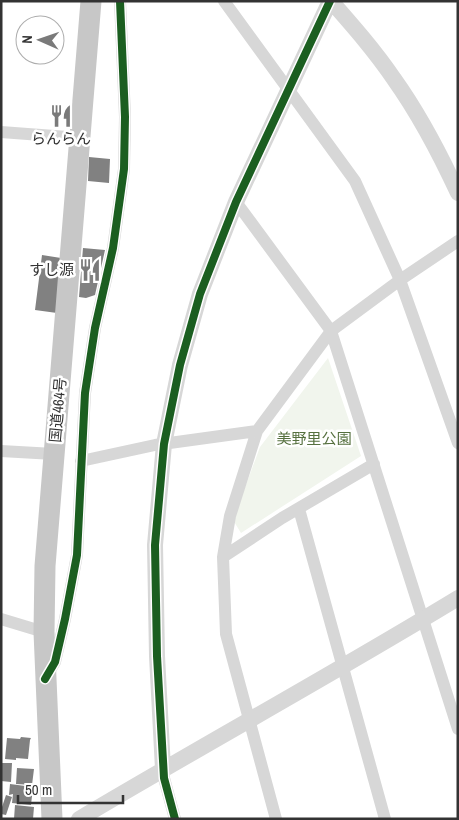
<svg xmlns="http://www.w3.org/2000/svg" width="459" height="820" font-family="'Archivo Narrow','Noto Sans JP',sans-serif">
<rect width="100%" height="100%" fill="#fff"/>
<!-- green -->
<path fill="#f1f5ed" d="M328,358L361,456L241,533L233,520L260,447Z"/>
<!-- building -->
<path fill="#818181" d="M89,157L110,159L109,183L88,181Z
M83,248L105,250L95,295L86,298L79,297Z
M42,255L61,258L57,313L35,310Z
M21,737L31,738L30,740L28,759L16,758V760L5,759L7,738L20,739Z
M1,763H12L11,782L1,781Z
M17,768L34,769L32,785L16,784Z
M10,784L33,787L31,805L12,803L13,794L9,795Z
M6,795L12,797L6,815L1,814V810Z
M15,805L34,807L33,819H14Z"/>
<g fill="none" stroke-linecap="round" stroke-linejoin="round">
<!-- minor -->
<path stroke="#d7d7d7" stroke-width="12" d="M224,1L355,181L400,280L458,443
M1,132L81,138
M236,202L331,331L458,729
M1,451L54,454
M81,461L155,445L257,431
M299,509L385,819
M223,557L282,518L374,464
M1,619L44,632
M48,673L55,662L65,619L77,555L85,393L95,328L113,248L124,169L125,117L120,1
M163,769L164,778L175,819
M276,819L226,634L223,557L230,516L257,431L331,331L400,280L458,241"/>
<!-- tertiary -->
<path stroke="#d7d7d7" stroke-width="16" d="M331,1C353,26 375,51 394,79C419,114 440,154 458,193
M163,769L157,656L155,545L164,444L180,365L200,294L236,202L330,1
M79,819C205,744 333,674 458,598"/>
<!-- trunk -->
<path stroke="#c7c7c7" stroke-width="21" d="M52,819L44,632L45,566L91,1"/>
<defs>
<path id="cycleway" d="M45,679L55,662L65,619L77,555L85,393L95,328L113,248L124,169L125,117L120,1
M175,819L164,778L157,656L155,545L164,444L180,365L200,294L236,202L330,1"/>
</defs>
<!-- cycleway casing -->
<use href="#cycleway" stroke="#fff" stroke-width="11"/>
<!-- cycleway -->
<use href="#cycleway" stroke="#1b5e20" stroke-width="8"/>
</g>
<!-- icons -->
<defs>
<symbol id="restaurant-bare" viewBox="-9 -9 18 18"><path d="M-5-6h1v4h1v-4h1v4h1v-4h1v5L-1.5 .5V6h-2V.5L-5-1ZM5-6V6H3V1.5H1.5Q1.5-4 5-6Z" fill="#7a7a7a" stroke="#fff" stroke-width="2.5" paint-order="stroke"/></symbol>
</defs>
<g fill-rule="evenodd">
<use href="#restaurant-bare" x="45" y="100" width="32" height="32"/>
<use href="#restaurant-bare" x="74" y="254" width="32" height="32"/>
</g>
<g text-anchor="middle" stroke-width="5" stroke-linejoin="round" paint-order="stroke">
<!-- poi labels -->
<g font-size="15" fill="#333" stroke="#fff">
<text x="61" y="144">らんらん</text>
<text x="74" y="275" text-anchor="end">すし源</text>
</g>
<!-- street labels -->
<g font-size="15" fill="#333" stroke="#fff">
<text transform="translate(58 410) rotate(-85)" y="5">国道464号</text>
</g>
<!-- park labels -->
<g font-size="15" fill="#56703f" stroke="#fff">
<text x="314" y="444">美野里公園</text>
</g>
</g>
<!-- border -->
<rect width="459" height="820" fill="none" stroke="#333333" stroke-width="5"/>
<!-- north arrow -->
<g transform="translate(40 40) rotate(272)"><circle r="24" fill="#ffffff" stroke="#adadad"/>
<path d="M0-4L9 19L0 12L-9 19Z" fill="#7a7a7a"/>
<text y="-8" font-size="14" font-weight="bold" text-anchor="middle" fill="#333333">N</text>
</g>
<!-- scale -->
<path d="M18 795v8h105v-8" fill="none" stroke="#333333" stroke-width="2.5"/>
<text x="25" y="795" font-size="15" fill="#333333" stroke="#ffffff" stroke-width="4" paint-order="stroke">50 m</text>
</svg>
